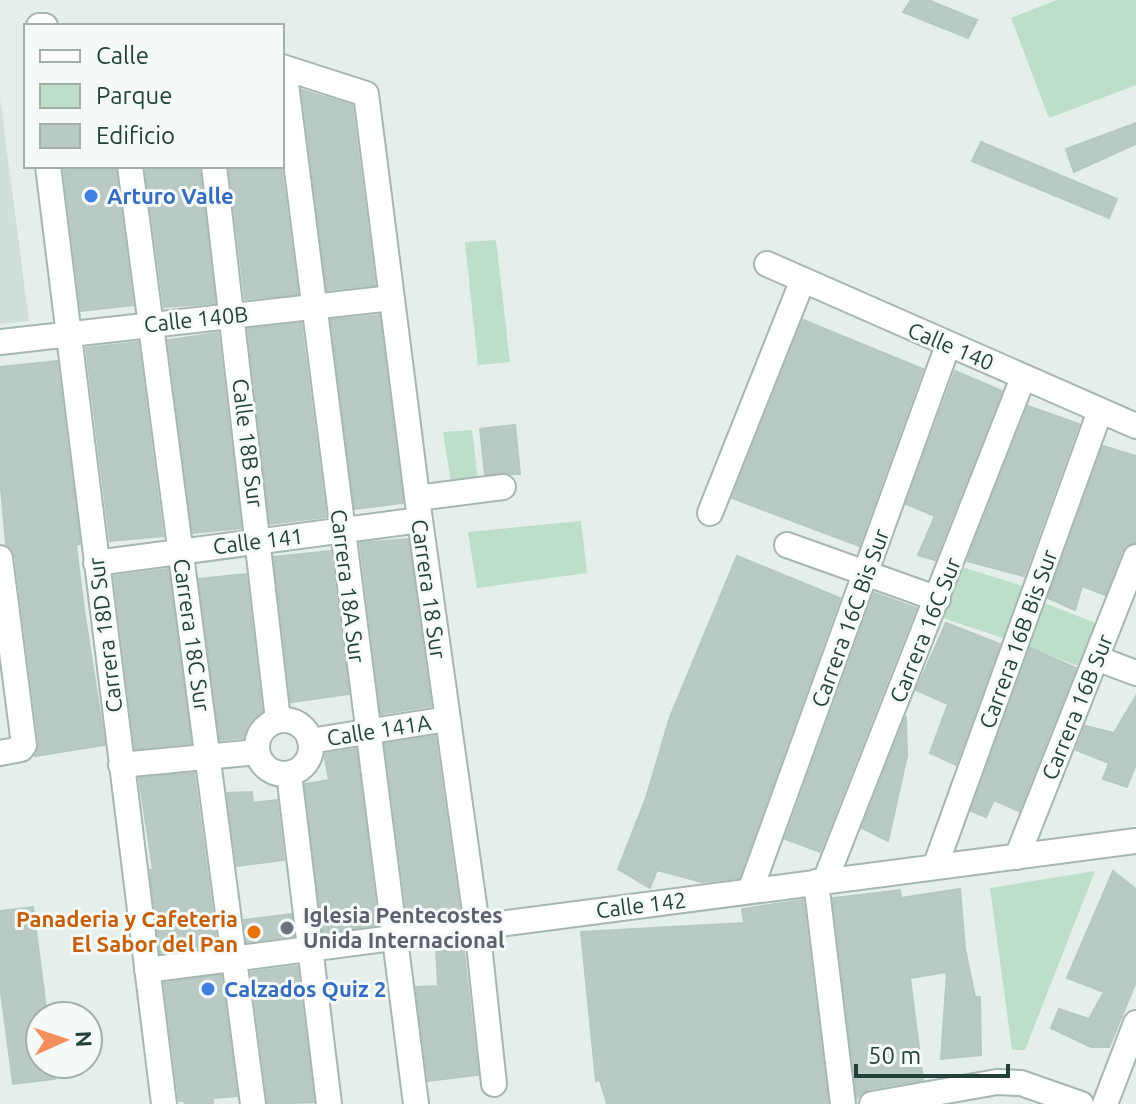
<svg xmlns="http://www.w3.org/2000/svg" width="1136" height="1104" font-family="Ubuntu,sans-serif">
<rect width="100%" height="100%" fill="#e4eeea"/>
<!-- built -->
<path fill="#d2deda" d="M0,98L29,321L0,324Z"/>
<!-- green -->
<path fill="#bddfc9" d="M1057,0H1136V85L1049,118L1011,18Z
M496,240L510,362L478,365L465,242Z
M472,430L478,481L451,482L443,432Z
M581,521L587,573L477,588L468,532Z
M956,565L1023,586L1006,639L940,617Z
M1039,601L1106,627L1089,670L1022,645Z
M1095,871L1025,1050H1012L990,888Z"/>
<!-- building -->
<path fill="#b9c9c4" stroke="#b6c8c2" stroke-width="2" d="M911,0H928L977,20L968,38L903,12Z
M302,90L352,105L375,285L327,290Z
M1136,123V144L1074,172L1066,149Z
M981,142L1117,199L1109,218L972,161Z
M63,166H115L133,305L81,311Z
M145,166H199L215,303L164,307Z
M229,166H281L298,294L245,299Z
M379,315L403,503L355,509L331,320Z
M803,320L923,369L859,546L732,498Z
M301,323L326,517L270,524L248,329Z
M218,333L241,528L193,533L168,340Z
M138,342L163,536L110,541L86,348Z
M57,361L80,544L76,545L84,610L105,745L35,756L39,743L15,556L6,544L0,477V367Z
M955,371L1002,391L935,560L918,555L935,516L906,504Z
M1028,406L1079,424L1024,576L967,561Z
M515,425L520,474H485L480,429Z
M1103,446L1136,456V542L1122,551L1105,595L1082,586L1075,610L1048,598Z
M408,539L431,706L381,714L360,543Z
M330,551L349,694L291,702L274,557Z
M737,556L840,598L739,878L702,882L657,870L650,888L618,869L646,798L670,717Z
M168,569L191,743L135,749L114,576Z
M246,574L263,721L251,737L220,740L199,579Z
M874,593L916,608L820,852L785,839Z
M946,623L1000,644L956,765L930,753L948,704L916,690Z
M1030,648L1076,668L1019,811L994,800L986,817L971,811Z
M1136,696V764L1127,787L1103,779L1109,763L1076,750L1085,726L1114,733Z
M906,716L907,756L888,841L862,828Z
M435,736L460,914L408,921L385,744Z
M356,749L378,925L323,932L305,784L329,780L324,754Z
M194,773L217,946L160,953L150,870H153L139,778Z
M252,792L253,803L277,800L284,860L237,866L227,793Z
M1113,871L1136,889V982L1109,1047H1091L1051,1028L1059,1009L1089,1019L1104,992L1067,978Z
M960,889L965,949L975,997H980L981,1055L941,1059L947,972L910,978L923,1080L869,1089L857,1098L833,898L900,890L901,898Z
M803,900L828,1104H607L600,1080L596,1081L581,932L744,923L742,909Z
M33,907L47,1016H40V1064H53L55,1079L13,1084L0,984V911Z
M291,914L294,936L247,942L244,920Z
M463,944L478,1075L428,1081L416,987L438,986L436,947Z
M297,966L314,1102L268,1104L251,972Z
M221,975L237,1096L213,1098V1104H185L184,1101H179L164,983Z"/>
<g fill="none" stroke-linecap="round" stroke-linejoin="round">
<defs>
<path id="minor" d="M39,26H45
M282,67L366,94L420,520L477,926L494,1084
M284,68L416,1104
M48,166L164,1104
M130,166L253,1104
M214,166L278,720
M767,264L1136,426
M0,342L392,298
M417,498L503,487
M710,513L802,282
M787,545L938,599
M0,558L24,745L21,749L0,753
M96,563L420,520
M1096,658L1136,673
M257 747a27 27 0 1 1 54 0a27 27 0 1 1-54 0Z
M310,741L447,719
M121,765L257,752
M289,774L329,1104
M1017,857L1136,557
M935,867L1100,411
M825,881L1023,378
M816,882L843,1104
M750,891L948,345
M147,970L1136,841
M872,1104L997,1082L1021,1083L1081,1104
M1105,1104L1136,1023"/>
</defs>
<!-- minor casing -->
<use href="#minor" stroke="#a6b6b2" stroke-width="28"/>
<!-- minor -->
<use href="#minor" stroke="#fff" stroke-width="24"/>
</g>
<!-- markers -->
<g fill="#3f7fe0" stroke="#f5faf8" stroke-width="3">
<circle cx="91" cy="196" r="8"/>
<circle cx="208" cy="989" r="8"/>
</g>
<circle fill="#6b7280" stroke="#f5faf8" stroke-width="3" cx="287" cy="928" r="8"/>
<circle fill="#e8710a" stroke="#f5faf8" stroke-width="3" cx="254" cy="932" r="8"/>
<g text-anchor="middle" stroke-width="6" stroke-linejoin="round" paint-order="stroke">
<!-- shop labels -->
<g font-size="22" font-weight="bold" fill="#366cbe" stroke="#f5faf8" text-anchor="start">
<text x="107" y="204">Arturo Valle</text>
<text x="224" y="997">Calzados Quiz 2</text>
</g>
<!-- street labels -->
<g font-size="22" fill="#23403b" stroke="#f5faf8">
<text transform="translate(196 319) rotate(-6)" y="8">Calle 140B</text>
<text transform="translate(951 346) rotate(23)" y="8">Calle 140</text>
<text transform="translate(248 443) rotate(83)" y="8">Calle 18B Sur</text>
<text transform="translate(258 541) rotate(-7)" y="8">Calle 141</text>
<text transform="translate(348 586) rotate(83)" y="8">Carrera 18A Sur</text>
<text transform="translate(429 589) rotate(82)" y="8">Carrera 18 Sur</text>
<text transform="translate(850 618) rotate(-70)" y="8">Carrera 16C Bis Sur</text>
<text transform="translate(925 630) rotate(-68)" y="8">Carrera 16C Sur</text>
<text transform="translate(105 635) rotate(-97)" y="8">Carrera 18D Sur</text>
<text transform="translate(192 635) rotate(82)" y="8">Carrera 18C Sur</text>
<text transform="translate(1018 639) rotate(-70)" y="8">Carrera 16B Bis Sur</text>
<text transform="translate(1077 707) rotate(-68)" y="8">Carrera 16B Sur</text>
<text transform="translate(379 730) rotate(-9)" y="8">Calle 141A</text>
<text transform="translate(641 905) rotate(-7)" y="8">Calle 142</text>
</g>
<!-- worship labels -->
<g font-size="22" font-weight="bold" fill="#5b616d" stroke="#f5faf8" text-anchor="start">
<text x="303" y="923">Iglesia Pentecostes<tspan x="303" dy="25">Unida Internacional</tspan></text>
</g>
<!-- food labels -->
<g font-size="22" font-weight="bold" fill="#c56008" stroke="#f5faf8" text-anchor="end">
<text x="238" y="927">Panaderia y Cafeteria<tspan x="238" dy="25">El Sabor del Pan</tspan></text>
</g>
</g>
<!-- legend -->
<rect x="24" y="24" width="260" height="144" fill="#f5faf8" stroke="#a1b0ac" stroke-width="2"/>
<rect x="40" y="50" width="40" height="12" fill="#ffffff" stroke="#a1b0ac" stroke-width="2"/>
<text x="96" y="64" font-size="24" fill="#23403b">Calle</text>
<rect x="40" y="84" width="40" height="24" fill="#bddfc9" stroke="#a1b0ac" stroke-width="2"/>
<text x="96" y="104" font-size="24" fill="#23403b">Parque</text>
<rect x="40" y="124" width="40" height="24" fill="#b9c9c4" stroke="#a1b0ac" stroke-width="2"/>
<text x="96" y="144" font-size="24" fill="#23403b">Edificio</text>
<!-- north arrow -->
<g transform="translate(64 1040) rotate(87)"><circle r="38" fill="#f5faf8" stroke="#a1b0ac" stroke-width="2"/>
<path d="M0-6L14 30L0 20L-14 30Z" fill="#f3905d"/>
<text y="-12" font-size="22" font-weight="bold" text-anchor="middle" fill="#23403b">N</text>
</g>
<!-- scale -->
<path d="M856 1064v12h152v-12" fill="none" stroke="#23403b" stroke-width="4"/>
<text x="868" y="1064" font-size="24" fill="#23403b" stroke="#f5faf8" stroke-width="6" paint-order="stroke">50 m</text>
</svg>
